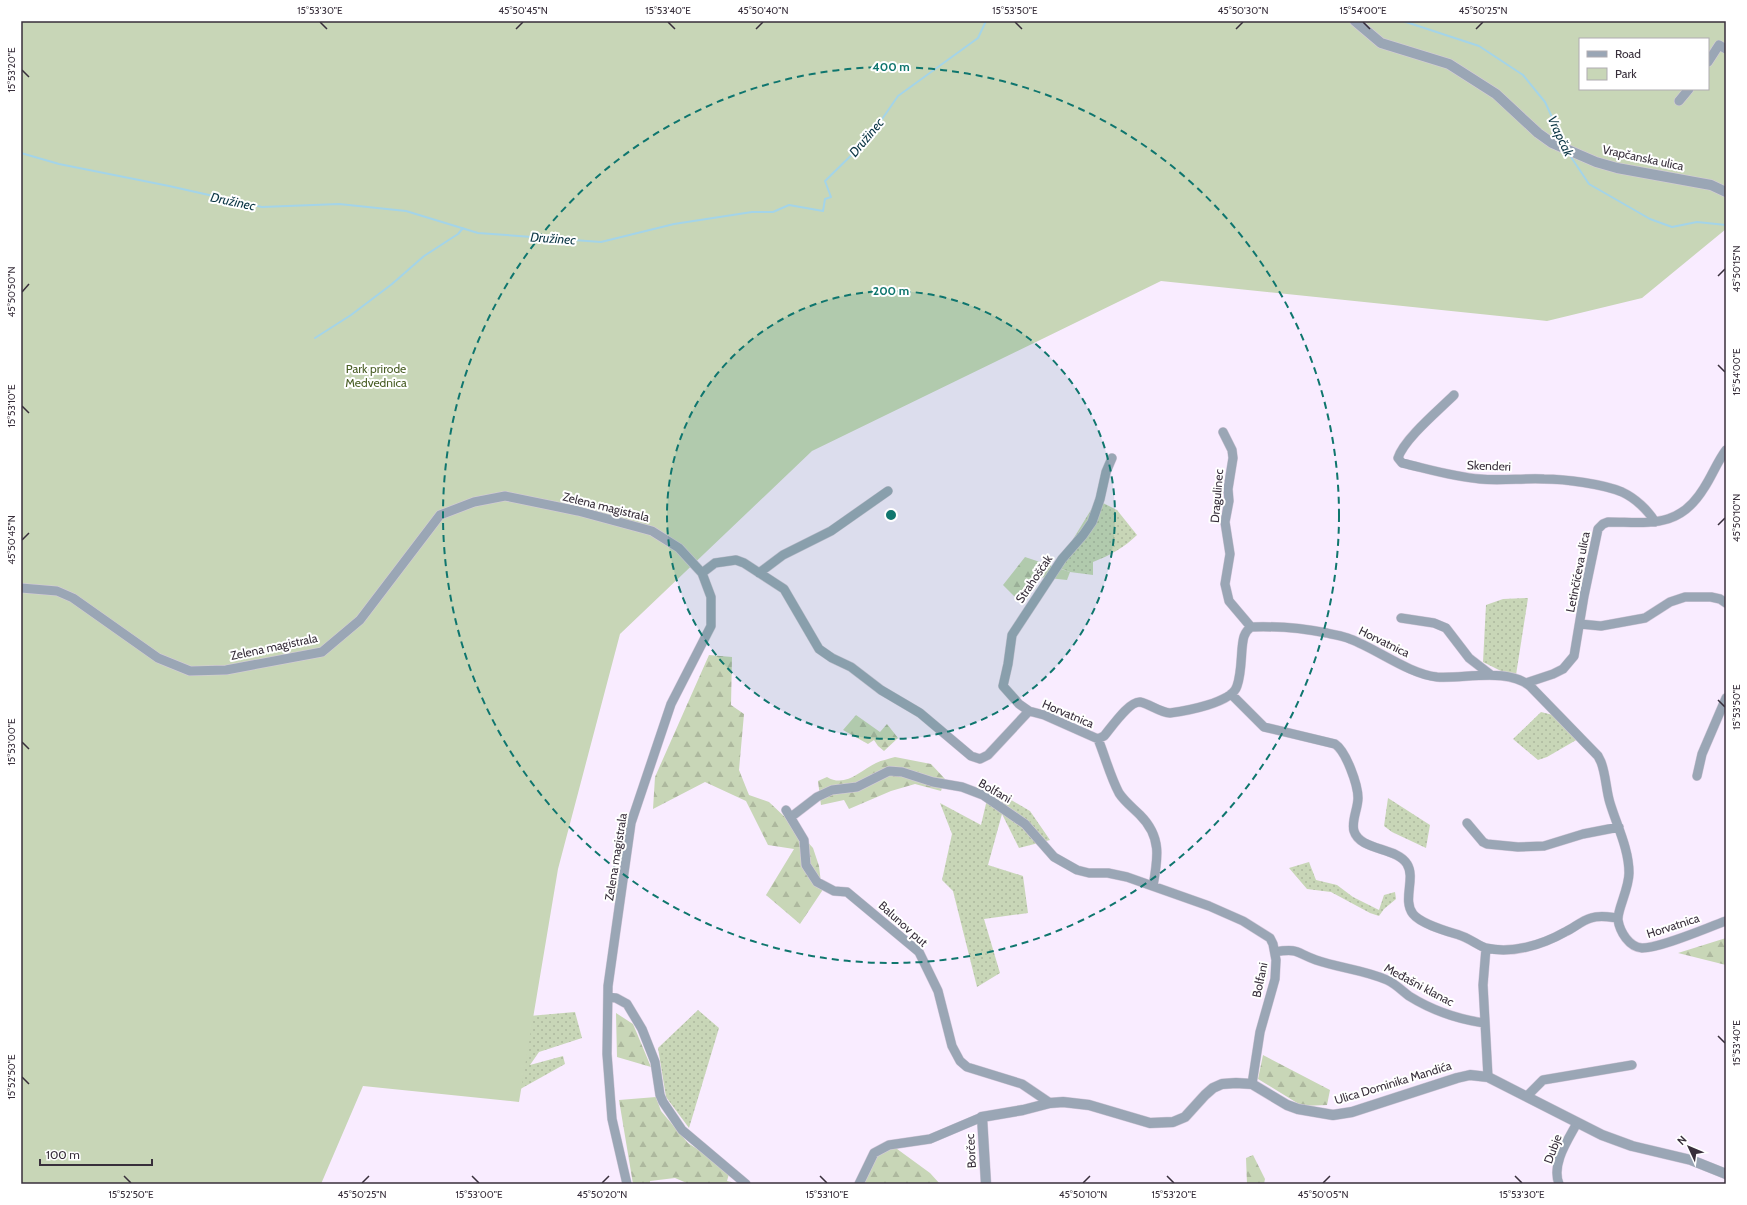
<svg xmlns="http://www.w3.org/2000/svg" width="1747" height="1205" font-family="Cabin,sans-serif">
<defs>
<pattern id="grass-dots" width="8" height="8" patternUnits="userSpaceOnUse"><rect width="8" height="8" fill="#c8d6b7"/><path d="M2 2h.1M6 6h.1" fill="none" stroke="#adb89e" stroke-width="1.8" stroke-linecap="round"/></pattern>
<pattern id="forest-firs" width="22" height="20" patternUnits="userSpaceOnUse"><rect width="22" height="20" fill="#c8d6b7"/><path d="M5 1l3.5 6h-7zM16 11l3.5 6h-7z" fill="#adb89e"/></pattern>
</defs>
<rect width="100%" height="100%" fill="#f9ecff"/>
<!-- grass -->
<path fill="url(#grass-dots)" d="M1097,500L1117,510L1137,535C1125,547 1109,556 1093,562V575L1070,572L1056,567Z
M1528,598L1516,675L1503,672L1483,662L1486,605L1503,599Z
M1541,712L1553,715L1578,739L1547,757L1538,760L1513,739Z
M996,791L1030,811L1050,840L1019,848L1002,814L988,865L1023,876L1028,913L984,919L1000,973L977,987L953,891L942,880L952,834L940,803L981,825L988,795Z
M1388,798L1430,825L1426,848L1392,832L1384,826Z
M1309,862L1316,880L1337,885L1353,897L1379,910L1384,895L1395,892L1396,899L1384,909L1379,916L1370,913L1331,892L1307,889L1289,868Z
M698,1010L719,1028L689,1128L666,1097L658,1048Z
M575,1012L582,1038L539,1052L530,1065L563,1056L565,1064L515,1092L518,1017Z"/>
<!-- forest -->
<path fill="url(#forest-firs)" d="M1025,557L1070,572L1067,580L1039,577L1019,601L1003,585Z
M709,655L732,657L731,705L744,714L739,770L749,795L769,802L787,819L813,848L819,866L822,891L800,924L766,895L794,849L768,845L746,801L705,782L653,809L655,777Z
M856,715L880,732L887,724L898,738L884,751L878,746L874,740L868,744L843,730Z
M895,757L931,764L945,779L941,791L915,784L891,791L849,809L844,800L821,805L818,781L827,777C845,788 860,771 876,763C882,760 889,759 895,757Z
M1726,938V965L1678,953Z
M616,1013L633,1024L651,1067L617,1057Z
M1263,1055L1330,1090L1327,1105L1302,1106L1258,1079Z
M656,1097L661,1111L688,1143L708,1156L729,1174L727,1181L740,1184H689L675,1178L650,1181V1184H633L619,1100Z
M893,1146L930,1173L940,1184H861L877,1156Z
M1253,1155L1265,1179L1264,1184H1247L1246,1158Z"/>
<!-- park -->
<path fill="#c8d6b7" fill-rule="evenodd" d="M21,21H1726V229L1642,298L1547,321L1161,281L812,451L620,634L558,869L519,1102L363,1086L321,1184H21ZM1580,39H1708V89H1580Z"/>
<g fill="none" stroke-linecap="round" stroke-linejoin="round">
<!-- stream -->
<path stroke="#a4d4e8" stroke-width="2" d="M1403,21L1479,46L1523,75L1545,102L1565,145
M21,153L59,164L169,186L262,207L339,204L406,211L478,233L601,242L674,224L752,212H773L789,205L823,211L825,199L831,197L825,181L869,138L898,96L978,38L986,21
M1569,154L1589,184L1650,219L1672,227L1697,222L1726,225
M315,338L351,315L392,284L424,256L458,234L463,228"/>
<defs>
<path id="minor" d="M1708,62L1719,45L1726,49
M1679,101L1689,89
M1454,395C1439,410 1404,439 1398,458L1402,463C1428,469 1454,477 1480,479C1501,481 1523,478 1544,479C1565,479 1603,484 1622,492C1635,498 1648,510 1655,522
M1223,432L1232,450L1233,458L1228,489L1229,501L1225,522L1230,554L1225,584L1229,601L1251,627
M1112,458L1106,472L1100,499L1092,522L1083,535L1062,559L1012,635L1008,664L1003,686L1019,704L1029,711L1044,715L1098,739L1104,736C1111,728 1129,701 1140,702C1150,704 1159,712 1170,713C1185,711 1232,703 1237,686C1241,675 1241,661 1242,649C1243,640 1243,633 1251,627C1277,626 1301,628 1327,633C1334,635 1343,636 1350,639C1377,649 1409,674 1437,677C1465,679 1509,667 1531,687L1598,756L1601,762C1606,775 1606,790 1610,803C1617,826 1629,849 1629,873C1629,889 1617,910 1618,920C1620,932 1629,947 1642,948C1661,948 1706,928 1726,921
M702,573L715,563L736,560L744,563L784,589L819,649L832,658L851,667L881,690L920,713L971,756L980,759L988,755L1029,711
M759,573L783,555L831,531L888,491
M21,588L57,591L73,598L158,658L190,671L226,670L322,652L360,620L440,515L474,502L505,496L578,511L652,531L679,548L702,573L711,597V626L671,704L631,823L608,986L607,1054L612,1119L627,1184
M1401,618L1434,623L1446,628L1469,658L1491,675
M1580,624L1601,626L1645,618L1670,602L1685,597H1711L1720,599L1726,603
M1526,683L1553,674L1563,669L1574,656L1584,596L1598,529L1603,524L1608,522C1650,522 1679,529 1704,488C1712,476 1717,462 1726,450
M1231,694L1264,727L1335,744C1346,751 1358,785 1358,798C1358,809 1351,821 1354,831C1360,851 1397,847 1407,864C1416,878 1402,900 1413,914C1421,924 1446,931 1459,935C1469,938 1479,946 1486,948C1512,954 1542,945 1565,932C1574,928 1581,921 1591,918C1600,915 1609,917 1618,918
M1098,739C1105,756 1110,776 1119,793C1124,801 1133,808 1140,815C1162,837 1158,858 1153,886
M1697,776L1702,754L1726,698
M786,810L804,840L806,865L817,882L834,891L847,892L919,952L938,991L952,1046L960,1061L967,1067L1022,1084L1050,1103
M791,817L817,797L832,790L857,787L889,771L902,772L933,782L962,787L983,795L1025,824L1054,857L1077,870L1089,873H1108L1127,877L1209,906L1243,921L1270,938L1273,944L1276,960L1275,979L1260,1032L1252,1084
M1467,823L1483,842L1487,844L1518,847L1544,846L1583,834L1619,827
M1486,948L1483,985L1488,1077
M1275,952C1299,948 1296,953 1316,960C1339,968 1365,970 1387,980C1396,984 1402,991 1409,996C1433,1011 1457,1019 1484,1023
M608,997L616,998L627,1004L642,1029L655,1062L660,1095L663,1102L682,1130L746,1184
M1527,1096L1543,1080L1632,1065
M859,1184L874,1153L889,1145L930,1139L982,1117
M1559,1184C1551,1164 1568,1140 1577,1123"/>
<path id="tertiary" d="M1355,21L1381,43L1449,64L1496,94L1538,133L1552,143L1596,162L1617,168L1711,185L1726,192
M986,1184L982,1117L1023,1110L1050,1103L1063,1102L1089,1105L1150,1123L1173,1122L1185,1117L1205,1095L1213,1088L1222,1084L1236,1083L1252,1084L1287,1105L1298,1109L1333,1115L1352,1112L1457,1078L1470,1075L1488,1077L1602,1135L1632,1146L1691,1160L1726,1174"/>
</defs>
<!-- minor casing -->
<use href="#minor" stroke="#d6cadc" stroke-width="10"/>
<!-- tertiary casing -->
<use href="#tertiary" stroke="#d6cadc" stroke-width="11"/>
<!-- minor -->
<use href="#minor" stroke="#9aa6b5" stroke-width="9"/>
<!-- tertiary -->
<use href="#tertiary" stroke="#9aa6b5" stroke-width="10"/>
</g>
<!-- ticks -->
<path fill="none" stroke="#382f3b" stroke-width="1.5" d="M320,22L327,29M668,22L675,29M1015,22L1022,29M1363,22L1370,29M516,29L523,22M756,29L763,22M1236,29L1243,22M1476,29L1483,22M22,70L29,77M1718,276L1725,269M22,292L29,284M1718,365L1725,372M22,406L29,413M1718,525L1725,518M22,540L29,533M1718,700L1725,707M22,742L29,749M1718,1036L1725,1043M22,1077L29,1084M124,1176L131,1183M472,1176L479,1183M820,1176L827,1183M1167,1176L1174,1183M1515,1176L1522,1183M362,1183L369,1176M602,1183L609,1176M1083,1183L1090,1176M1323,1183L1330,1176"/>
<!-- distance rings -->
<circle cx="891" cy="515" r="224" fill="#0f766e" fill-opacity=".12"/>
<g fill="none" stroke="#0f766e" stroke-width="2" stroke-dasharray="7 5">
<circle cx="891" cy="515" r="224"/>
<circle cx="891" cy="515" r="448"/>
</g>
<g text-anchor="middle" stroke-width="4" stroke-linejoin="round" paint-order="stroke">
<!-- street labels -->
<g font-size="12" fill="#382f3b" stroke="#fff">
<text transform="translate(1643 158) rotate(12)" y="4">Vrapčanska ulica</text>
<text transform="translate(1489 466) rotate(2)" y="4">Skenderi</text>
<text transform="translate(1217 496) rotate(-85)" y="4">Dragulinec</text>
<text transform="translate(606 507) rotate(14)" y="4">Zelena magistrala</text>
<text transform="translate(1578 572) rotate(-79)" y="4">Letinčićeva ulica</text>
<text transform="translate(1034 579) rotate(-56)" y="4">Strahoščak</text>
<text transform="translate(1384 642) rotate(26)" y="4">Horvatnica</text>
<text transform="translate(274 647) rotate(-12)" y="4">Zelena magistrala</text>
<text transform="translate(1068 714) rotate(23)" y="4">Horvatnica</text>
<text transform="translate(995 791) rotate(30)" y="4">Bolfani</text>
<text transform="translate(616 857) rotate(-81)" y="4">Zelena magistrala</text>
<text transform="translate(903 924) rotate(42)" y="4">Balunov put</text>
<text transform="translate(1673 926) rotate(-18)" y="4">Horvatnica</text>
<text transform="translate(1260 980) rotate(-78)" y="4">Bolfani</text>
<text transform="translate(1419 985) rotate(28)" y="4">Međašni klanac</text>
<text transform="translate(1393 1083) rotate(-17)" y="4">Ulica Dominika Mandića</text>
<text transform="translate(1553 1149) rotate(-70)" y="4">Dubje</text>
<text transform="translate(971 1151) rotate(-93)" y="4">Borčec</text>
</g>
<!-- park labels -->
<g font-size="12" fill="#495e25" stroke="#fff">
<text x="376" y="373">Park prirode<tspan x="376" dy="14">Medvednica</tspan></text>
</g>
<!-- water labels -->
<g font-size="13" font-style="italic" fill="#0b3645" stroke="#fff">
<text transform="translate(1561 136) rotate(65)" y="5">Vrapčak</text>
<text transform="translate(866 137) rotate(-50)" y="5">Družinec</text>
<text transform="translate(233 201) rotate(12)" y="5">Družinec</text>
<text transform="translate(553 238) rotate(4)" y="5">Družinec</text>
</g>
</g>
<circle cx="891" cy="515" r="6" fill="#0f766e" stroke="#fff" stroke-width="2"/>
<g font-size="12" text-anchor="middle" font-weight="bold" fill="#0f766e" stroke="#fff" stroke-width="4" stroke-linejoin="round" paint-order="stroke">
<text x="891" y="71">400 m</text>
<text x="891" y="295">200 m</text>
</g>
<!-- border -->
<rect width="1747" height="1205" fill="none" stroke="#ffffff" stroke-width="44"/>
<!-- legend -->
<rect x="1579" y="38" width="130" height="52" fill="#ffffff" stroke="#afacb1"/>
<rect x="1587" y="51" width="20" height="6" fill="#9aa6b5" stroke="#afacb1"/>
<text x="1615" y="58" font-size="12" fill="#382f3b">Road</text>
<rect x="1587" y="68" width="20" height="12" fill="#c8d6b7" stroke="#afacb1"/>
<text x="1615" y="78" font-size="12" fill="#382f3b">Park</text>
<!-- north arrow -->
<g transform="translate(1689 1147) rotate(314)" stroke="#ffffff" stroke-width="3" paint-order="stroke">
<path d="M0-3L7 15L0 10L-7 15Z" fill="#382f3b"/>
<text y="-6" font-size="11" font-weight="bold" text-anchor="middle" fill="#382f3b">N</text>
</g>
<!-- scale -->
<path d="M40 1159v6h112v-6" fill="none" stroke="#382f3b" stroke-width="2"/>
<text x="46" y="1159" font-size="12" fill="#382f3b" stroke="#ffffff" stroke-width="3" paint-order="stroke">100 m</text>
<rect x="22" y="22" width="1703" height="1161" fill="none" stroke="#382f3b" stroke-width="1.5"/>
<g font-size="10" text-anchor="middle" fill="#382f3b">
<text x="320" y="14">15°53'30"E</text>
<text x="523" y="14">45°50'45"N</text>
<text x="668" y="14">15°53'40"E</text>
<text x="763" y="14">45°50'40"N</text>
<text x="1015" y="14">15°53'50"E</text>
<text x="1243" y="14">45°50'30"N</text>
<text x="1363" y="14">15°54'00"E</text>
<text x="1483" y="14">45°50'25"N</text>
<text transform="translate(11 70) rotate(-90)" y="4">15°53'20"E</text>
<text transform="translate(1736 269) rotate(-90)" y="4">45°50'15"N</text>
<text transform="translate(11 292) rotate(-90)" y="4">45°50'50"N</text>
<text transform="translate(1736 372) rotate(-90)" y="4">15°54'00"E</text>
<text transform="translate(11 406) rotate(-90)" y="4">15°53'10"E</text>
<text transform="translate(1736 518) rotate(-90)" y="4">45°50'10"N</text>
<text transform="translate(11 540) rotate(-90)" y="4">45°50'45"N</text>
<text transform="translate(1736 707) rotate(-90)" y="4">15°53'50"E</text>
<text transform="translate(11 742) rotate(-90)" y="4">15°53'00"E</text>
<text transform="translate(1736 1043) rotate(-90)" y="4">15°53'40"E</text>
<text transform="translate(11 1077) rotate(-90)" y="4">15°52'50"E</text>
<text x="131" y="1198">15°52'50"E</text>
<text x="362" y="1198">45°50'25"N</text>
<text x="479" y="1198">15°53'00"E</text>
<text x="602" y="1198">45°50'20"N</text>
<text x="827" y="1198">15°53'10"E</text>
<text x="1083" y="1198">45°50'10"N</text>
<text x="1174" y="1198">15°53'20"E</text>
<text x="1323" y="1198">45°50'05"N</text>
<text x="1522" y="1198">15°53'30"E</text>
</g>
</svg>
